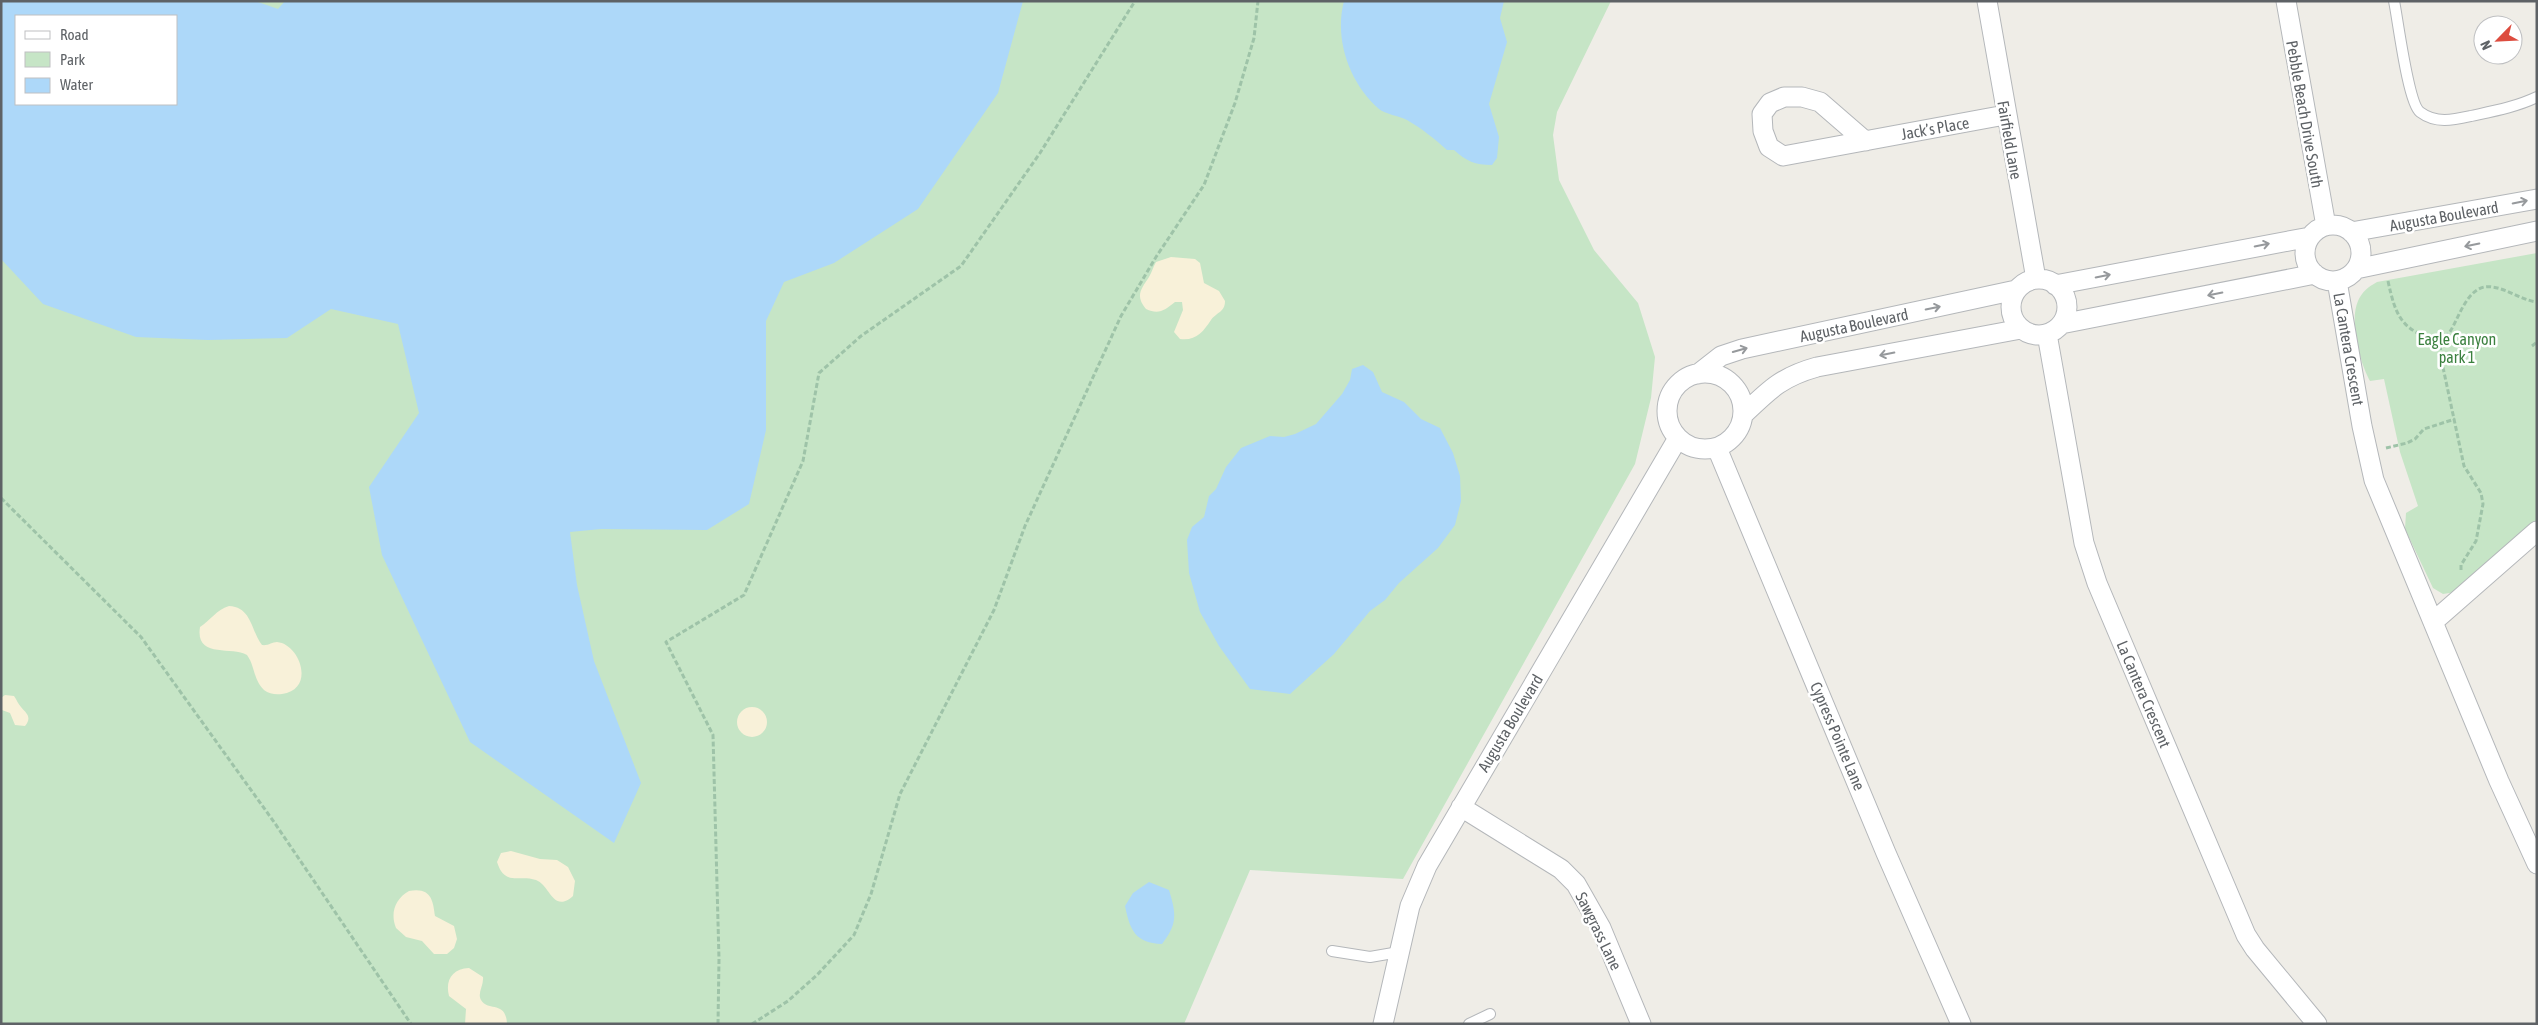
<svg xmlns="http://www.w3.org/2000/svg" width="2538" height="1025" font-family="'Asap Condensed',sans-serif">
<rect width="100%" height="100%" fill="#efede7"/>
<!-- green -->
<path fill="#c6e5c6" fill-rule="evenodd" d="M1,1H1611L1557,112L1553,135L1559,180L1594,250L1638,303L1655,357L1651,398L1635,464L1403,879L1250,870L1184,1024H1ZM16,16H176V104H16Z
M2537,253V521L2456,592L2443,594L2433,588L2405,529L2406,513L2418,506L2400,452L2384,379L2370,381C2360,363 2349,321 2358,301C2362,292 2368,287 2377,282Z"/>
<!-- sand -->
<path fill="#f8f1d9" d="M1171,257L1195,259L1200,263L1204,283L1219,291L1225,301C1225,312 1217,312 1211,320C1203,332 1196,341 1180,339L1174,332L1183,310L1182,302H1175C1165,310 1159,315 1146,309C1135,296 1141,289 1149,277C1152,272 1153,267 1156,262Z
M229,606C252,607 251,631 262,645C268,646 272,642 277,642C300,644 316,689 282,694C276,695 269,694 264,690C253,679 255,666 247,655C231,646 195,659 200,627C211,620 216,610 229,606Z
M5,695L14,696C17,700 18,704 21,707C27,714 32,717 25,726L15,725L10,713L2,710L1,698Z
M737 722a15 15 0 1 1 30 0a15 15 0 1 1-30 0Z
M511,851L540,859L557,860L568,867L575,881L573,896C553,914 550,885 536,880C519,874 505,887 497,862L501,853Z
M409,891C431,887 433,900 435,916L454,926L457,939L454,948L447,954H434L422,941L406,937L396,928C390,913 395,899 409,891Z
M469,968L483,977C484,985 477,993 481,1000C488,1012 506,1000 507,1024H465L466,1009L449,996C445,980 452,969 469,968Z"/>
<!-- water -->
<path fill="#add8f9" fill-rule="evenodd" d="M1,1H255L278,9L285,1H1023L998,93L918,209L834,263L784,282L766,321V430L749,504L707,530L601,529L570,532L577,585L594,661L641,783L614,843L470,742L382,555L369,487L419,413L398,324L331,309L287,338L208,340L136,337L43,304L1,259ZM16,16H176V104H16Z
M1344,1H1504L1500,18L1507,42L1489,104L1499,137L1497,158L1492,165C1475,165 1466,161 1454,150H1447C1435,139 1421,128 1407,120C1399,116 1385,114 1379,109C1349,83 1334,39 1344,1Z
M1363,365L1373,372L1382,392L1404,402L1421,419L1440,428L1453,453L1460,476L1461,501L1455,525L1438,548L1399,583L1385,600L1370,611L1334,654L1290,694L1250,689L1219,646L1200,612L1189,573L1187,540L1192,527L1204,517L1209,496L1216,489L1226,467L1241,448L1270,436L1284,437L1295,434L1316,424L1342,394L1350,380L1352,369Z
M1149,882L1169,890C1176,913 1178,924 1162,944C1135,943 1130,930 1125,906L1133,893Z"/>
<g fill="none" stroke-linecap="round" stroke-linejoin="round">
<defs>
<path id="lane" d="M2394,1C2398,20 2408,103 2420,112C2436,124 2453,120 2471,116C2494,111 2516,107 2537,97
M1332,951L1370,957L1399,952
M1469,1024L1490,1014"/>
<path id="street" d="M1987,1L2036,279
M2286,1L2326,226
M1865,141L1820,102L1802,97H1784L1770,103L1762,114L1763,131L1769,147L1783,156L2005,115
M2305 253a28 28 0 1 1 56 0a28 28 0 1 1-56 0Z
M2351,232L2537,199
M2356,269L2537,231
M2011 307a28 28 0 1 1 56 0a28 28 0 1 1-56 0Z
M2337,281L2362,426L2374,480L2499,781L2537,864
M2055,285L2310,237
M2061,324L2315,274
M2047,334L2084,543L2097,583L2246,935L2255,949L2317,1024
M1667 411a38 38 0 1 1 76 0a38 38 0 1 1-76 0Z
M1698,374L1721,356L1742,349L2016,290
M1743,415C1769,390 1781,377 1817,367L2021,329
M1717,448L1886,853L1961,1024
M2433,622L2537,531
M1461,807L1561,869L1576,884L1601,928L1641,1024
M1383,1024L1410,906L1427,866L1678,438"/>
</defs>
<!-- lane casing -->
<use href="#lane" stroke="#b4b7ba" stroke-width="12"/>
<!-- street casing -->
<use href="#street" stroke="#b4b7ba" stroke-width="21"/>
<!-- path -->
<path stroke="#9ec3a8" stroke-width="3" stroke-dasharray="5 2.5" stroke-linecap="butt" d="M2388,281C2396,318 2402,331 2440,341
M2532,346L2537,342
M2386,448L2407,443L2415,439L2424,429L2455,419
M1,498L141,637L274,822L411,1024
M2461,570V565L2476,541L2483,504L2481,493L2464,466L2441,358L2440,341C2443,337 2449,334 2451,330C2460,315 2469,283 2492,287C2508,289 2521,300 2537,302
M718,1024L719,959L713,735L666,642L744,595L803,461L819,373L861,336L961,266L1040,153L1135,1
M752,1024L788,1001L817,975L854,935L871,894L900,794L994,610L1025,526L1121,316L1156,257L1204,185L1235,103L1254,38L1258,1"/>
<!-- lane -->
<use href="#lane" stroke="#fff" stroke-width="10"/>
<!-- street -->
<use href="#street" stroke="#fff" stroke-width="19"/>
</g>
<!-- one-way arrows -->
<defs><path id="oneway-shaft" d="M-6 0H5M1.5-3L5.5 0L1.5 3" fill="none" stroke-width="1.6" stroke-linecap="round" stroke-linejoin="round" transform="scale(1.25)"/></defs>
<g stroke="#96999c">
<use href="#oneway-shaft" transform="translate(2520 202) rotate(-11)"/>
<use href="#oneway-shaft" transform="translate(2262 245) rotate(-11)"/>
<use href="#oneway-shaft" transform="translate(2472 245) rotate(168)"/>
<use href="#oneway-shaft" transform="translate(2103 276) rotate(-11)"/>
<use href="#oneway-shaft" transform="translate(2215 294) rotate(169)"/>
<use href="#oneway-shaft" transform="translate(1933 308) rotate(-12)"/>
<use href="#oneway-shaft" transform="translate(1740 350) rotate(-16)"/>
<use href="#oneway-shaft" transform="translate(1887 354) rotate(169)"/>
</g>
<g text-anchor="middle" stroke-width="5" stroke-linejoin="round" paint-order="stroke">
<!-- street labels -->
<g font-size="16" fill="#5e6266" stroke="#fff">
<text transform="translate(2305 114) rotate(80)" y="6">Pebble Beach Drive South</text>
<text transform="translate(1935 128) rotate(-10)" y="6">Jack’s Place</text>
<text transform="translate(2010 140) rotate(80)" y="6">Fairfield Lane</text>
<text transform="translate(2444 216) rotate(-10)" y="6">Augusta Boulevard</text>
<text transform="translate(1854 325) rotate(-12)" y="6">Augusta Boulevard</text>
<text transform="translate(2349 349) rotate(80)" y="6">La Cantera Crescent</text>
<text transform="translate(2144 694) rotate(67)" y="6">La Cantera Crescent</text>
<text transform="translate(1510 723) rotate(-59)" y="6">Augusta Boulevard</text>
<text transform="translate(1838 736) rotate(67)" y="6">Cypress Pointe Lane</text>
<text transform="translate(1599 931) rotate(64)" y="6">Sawgrass Lane</text>
</g>
<!-- park labels -->
<g font-size="16" fill="#3b803f" stroke="#fff">
<text x="2457" y="345">Eagle Canyon<tspan x="2457" dy="18">park 1</tspan></text>
</g>
</g>
<!-- border -->
<rect width="2538" height="1025" fill="none" stroke="#5e6266" stroke-width="5"/>
<!-- legend -->
<rect x="15" y="15" width="162" height="90" fill="#ffffff" stroke="#bfc0c2"/>
<rect x="25" y="31" width="25" height="8" fill="#ffffff" stroke="#bfc0c2"/>
<text x="60" y="40" font-size="15" fill="#5e6266">Road</text>
<rect x="25" y="52" width="25" height="15" fill="#c6e5c6" stroke="#bfc0c2"/>
<text x="60" y="65" font-size="15" fill="#5e6266">Park</text>
<rect x="25" y="78" width="25" height="15" fill="#add8f9" stroke="#bfc0c2"/>
<text x="60" y="90" font-size="15" fill="#5e6266">Water</text>
<!-- north arrow -->
<g transform="translate(2498 40) rotate(246)"><circle r="24" fill="#ffffff" stroke="#bfc0c2"/>
<path d="M0-4L9 19L0 12L-9 19Z" fill="#dd4c3f"/>
<text y="-8" font-size="14" font-weight="bold" text-anchor="middle" fill="#5e6266">N</text>
</g>
</svg>
